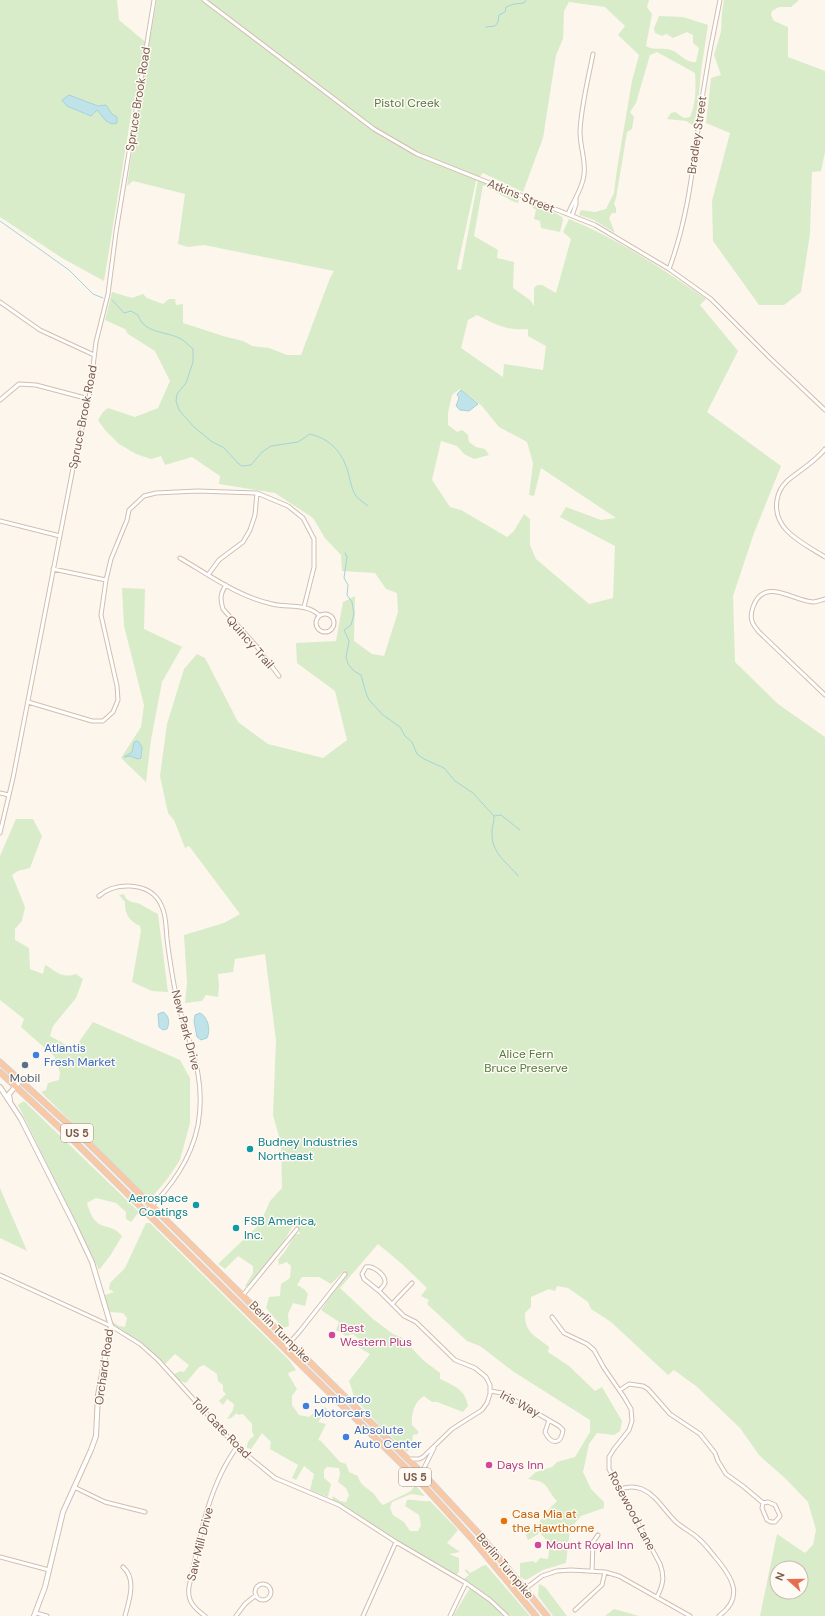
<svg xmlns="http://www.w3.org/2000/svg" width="825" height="1616" font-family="'DM Sans',sans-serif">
<rect width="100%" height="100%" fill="#fdf6ec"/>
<!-- green -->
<path fill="#d8ecc9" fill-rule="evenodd" d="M0,0H117L119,20L149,45L157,0H649L647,7L652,14L646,46C653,51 662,47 671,50C680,53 685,63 696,62L699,48L693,43V35L687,32L673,38L666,34L662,36L655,33L654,28L659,16L683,17L708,25L701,71L698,103L694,126L686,121L667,119L671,113L675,112L684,118L690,117C696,104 696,87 695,73L657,52L650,55L636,103L630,112L634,117L632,129L627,132L616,198L614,204L616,208V213H612L609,218L615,233L594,220L579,215L581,210L595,212L606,209L614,193L617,169L632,81L639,55L618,35L625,26L605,7L569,2L564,11L563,39L556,55L543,138L523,192L483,173L476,181L457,269L461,270L478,180L507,192L519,199L518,203L514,202L483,185L474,236L498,250L497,258L514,262L513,288L530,300L534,306V288L537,285H542L556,293L571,239L563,232L569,219C618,239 663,269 706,299L700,305L738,351L707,412L781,466L754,533L733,596L735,662L778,704L825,737V1616H760L777,1534L805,1553L813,1545L816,1530L808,1502L786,1479L759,1455L740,1428L696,1386L674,1370L668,1375L611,1322L591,1309L588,1302L568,1288L557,1286L555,1291L549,1289L531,1297V1307L525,1313C524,1333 536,1336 549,1347L548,1352L569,1366L595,1391L602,1387L622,1421L620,1431L614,1435L597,1433L589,1444L583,1472L591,1489L604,1502V1508L581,1516L570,1529L566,1563L543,1570L526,1580L520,1577V1563L533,1561L536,1563L540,1558L548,1559L550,1544L540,1533L528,1540L526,1535L538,1524L546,1512L557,1501C551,1496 548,1485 541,1482C537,1480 532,1480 528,1479L536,1472L552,1467L557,1462L575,1457L590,1432V1420L514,1372L480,1346L467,1341L427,1304L429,1300L421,1296L427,1288L402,1264L378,1244L340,1288L373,1319L393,1334L401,1337L423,1360L440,1373V1379C453,1385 466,1390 468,1406L463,1412L437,1402H432L424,1396C414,1402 411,1414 412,1425L418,1431V1434L413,1435L411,1446L407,1452L382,1428L355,1399L349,1381L370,1354L358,1347L360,1340L353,1334L346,1336L336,1330L339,1322L321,1310L346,1273L345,1270L331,1284L319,1277H302L297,1285L304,1289L308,1294L305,1306L293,1303L288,1314L289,1326L283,1328L266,1308L269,1297L280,1296L281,1284L290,1278L291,1266L287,1262L279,1265L278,1260L286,1250L295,1234H300L297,1225L292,1227L283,1243L248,1286H245L253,1273V1266L238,1256L225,1269L218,1264L260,1224L270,1201L282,1188L281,1144L273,1115L276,1040L265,954L235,959L233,972L218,974L219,986L218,997L206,995L202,1001L185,1003L187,983L184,935L224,923L240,914L189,846L185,848L174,820L168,813L160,776L167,724L184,669L197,654L205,658L238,722L268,744L323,758L347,740L335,691L297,663L296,643L336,641L343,602L355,596L354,641L372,654L384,656L398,612L397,593L386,589L375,573L342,571L341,555L325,538L313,518L275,493L219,484L220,476L192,457L165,465L161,456L151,459L136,454L119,444L105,430L98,420L103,412L108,408L135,417L158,408L170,381L155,351L128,334L125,329L105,320L112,292L132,298L143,294L147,298L163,304L169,299H175L176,305L183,304V323L223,336L243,341L252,346L269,348L287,355H301L330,278L334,271L204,245L188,247L178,244L185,194L133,181L127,186L138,111L132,109L104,281L62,258L0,217ZM477,315C495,324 506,331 528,329V336L546,346L543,370L504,364L503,377L461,348L468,320ZM460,389L482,406L499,427L527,442L533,463L529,495L534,496L541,468L616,518L601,520L566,507L560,517L615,546L613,598L589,604L536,559L530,545V519L524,514L514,531L507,537L461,510L450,507L432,480L441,441L457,446L464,454L474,459L489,455L485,449L476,447L469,442L468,435L462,430L457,432L448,425V413L452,395ZM777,1568H801V1592H777Z
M724,0H799L791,7H779L772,11L771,15L774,21L788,27V57L825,71V152L821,171L812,172L810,234L801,292L784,305H759L713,241L712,201L730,133L706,123L711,78L721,75L714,55L721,32L722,12Z
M527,202H532C541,209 553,210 562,217L563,220L560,232L541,228L540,221L534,219L536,210L528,204Z
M122,588L145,589L144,629L182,647L162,682L151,740L146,782L121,758L141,727L144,705L124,626ZM138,741L142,751V757L129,756L125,757L132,752L136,742Z
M16,819H33L42,836L30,868L18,871L12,875L25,907L22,921L15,929V940L29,948L30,969L43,974L45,965C57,971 60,979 76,974L83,979L76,998L53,1026L50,1036L74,1049L93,1022L180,1060L190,1078V1123L180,1160L168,1178L153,1196L145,1194L139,1190L41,1092L46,1090L48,1083L59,1080L60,1072L54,1056L21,1027L24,1019L0,1000V856Z
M124,894C127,903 132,901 140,904C146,907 151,911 158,914L168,992L152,991L132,982L141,931L140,926C130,921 124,914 125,902L119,895Z
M24,1101L139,1212L131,1222L126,1219V1212L116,1203L96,1198L87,1203C96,1236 108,1219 122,1236L110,1256L99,1270L18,1105Z
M0,1188L27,1251L0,1238Z
M146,1223H150L289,1360L296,1370L290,1372L288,1374L297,1389L292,1396V1405L299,1415L309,1417L317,1410L319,1411L325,1407L328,1410L318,1422L326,1424L318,1440L321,1441L340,1462L346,1464L349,1472L358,1476C359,1484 367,1488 373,1493C377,1497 378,1501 383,1505L411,1491L415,1485L425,1496L411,1494L392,1502L390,1508L393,1515L404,1522L410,1531H418L421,1525L419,1515L405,1506L407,1500C414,1499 422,1502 430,1501L458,1530L447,1543L460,1552L449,1554L459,1558V1572L456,1575L401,1544L332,1500L333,1496L340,1501L346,1502L349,1495L346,1488L338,1482L340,1474L339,1468L327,1467L324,1470V1478L331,1484L328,1497L310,1490L314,1474L304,1466L296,1480L292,1478L298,1465L270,1449L271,1442L262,1433L251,1449L247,1448C247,1443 249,1439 254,1436L252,1431V1424L243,1414L238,1415L237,1413L231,1418L227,1419L233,1410L234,1404L227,1399L223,1405L219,1401L226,1394L223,1391V1385L218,1381L217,1374L204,1365L199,1367L186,1383L178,1380L174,1374L181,1371L184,1372L189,1365L175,1354L165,1364L147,1348L113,1325V1322L119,1326L125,1327L127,1318L123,1313L110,1312L104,1297L105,1295L114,1292L109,1289L110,1283L125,1268Z
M486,1565L530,1616H511L489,1597L464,1579L469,1575L465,1571L466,1569L470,1573C477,1570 480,1566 486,1565Z
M539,1584L545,1587L567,1616H553L538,1596Z
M470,1588L490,1602L504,1616H453Z
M614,1609L639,1616H605Z"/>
<!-- water -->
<path fill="#bfe3e8" stroke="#a5d3da" d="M69,95L98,106L106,105L112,114L117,117V123L112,124L106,121L97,110L91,116L67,106L62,100Z
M461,390L478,404L469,411L460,410L456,406L459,398L457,394Z
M138,741L142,747L141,758L138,759L130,756L124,757L132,752L134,742Z
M163,1012C169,1015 170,1023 167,1029L163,1030L159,1027L158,1014Z
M200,1013C208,1017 211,1030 207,1038L201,1040L197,1037L194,1021L195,1015Z"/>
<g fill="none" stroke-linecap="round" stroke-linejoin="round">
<!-- stream -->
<path stroke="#a5d3da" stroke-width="1" d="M486,27L495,26L498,22L499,15L505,12L506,7L514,4L524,3L526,0
M0,221L69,270L93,294L103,298
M112,300L124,313L131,311L138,315C144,334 167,331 181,339C185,341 189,346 193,349V362L186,383L177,394L176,401L179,410L194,427L211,441L224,448L239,464L242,466L251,465L262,452L271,446L298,442L310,434C327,438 340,449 346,466C350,475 350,487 356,496C359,500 365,503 368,506
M345,553L347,557L344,578L348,585L347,595L352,602L354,614L351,625L344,630L349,641L346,657L348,664L354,671L361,675L366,693L369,700L383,715L400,727L405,736L412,742L417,754L424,759L444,768L455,781L473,793L494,816L501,815L520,830
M494,816C495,822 491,828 492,834C492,854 507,862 518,876"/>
<defs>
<path id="minor" d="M204,0L374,129L417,154L595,225L669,269L711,299L770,358L825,410
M568,214C573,201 582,190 584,175C586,160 580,147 580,132C581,106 588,80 593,54
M572,216L576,204V198
M669,269C690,213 694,156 702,99C707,66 713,33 720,0
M0,302L40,330L94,355
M0,400L19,384L36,385L89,399
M825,449C815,462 800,470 787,481C782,486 778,493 777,500C772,530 803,543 825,557
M0,521L60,536
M180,558C209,575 239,597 272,604C288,608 306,603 319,615
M53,569L106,580
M208,575L219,560L243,542L250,530L255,515L257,493
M226,585C220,594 220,599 223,609L258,648L279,676
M825,599C821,600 817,602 813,602C793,601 764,576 753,607C749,618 752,624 759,632L825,695
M316 623a9 9 0 1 1 18 0a9 9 0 1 1-18 0Z
M28,702L92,721H103L113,712L118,700L117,686L101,615L106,580L111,559L127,520L129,510L144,496L156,493L197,491L257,493L288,506L303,518L314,539V567L304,607
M0,793L9,795
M0,833L13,778L75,458L89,399L96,342L108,294L116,232L154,0
M99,896C115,882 147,882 159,901C166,912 166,926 167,939C170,962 173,985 179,1007C185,1029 194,1051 198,1074C201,1091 201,1108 198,1125C191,1160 171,1187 146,1212
M0,1275L111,1326L140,1344L158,1360L237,1447L275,1478L339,1505L396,1542L466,1583L490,1600L507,1616
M379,1291C381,1288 384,1286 385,1283C386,1275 373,1265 366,1267L362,1274L364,1279L379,1291L404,1316L416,1322L455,1360L475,1368L486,1377L490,1385V1394L487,1403L482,1410L452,1429L423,1457L419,1459H409
M243,1295L297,1229
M392,1304L412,1283
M552,1317L564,1333L587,1344L594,1350L604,1368L624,1397L631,1409L632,1421L629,1430L614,1449L609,1457V1469L660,1564C665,1577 663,1585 657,1597
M285,1348L300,1331L345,1274
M620,1390L629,1384L643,1386L648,1389L670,1414L700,1434L715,1453L718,1461L726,1474L744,1487L763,1503L768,1502L775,1505L780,1516L775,1522H771L767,1520L762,1508L763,1503
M490,1391L502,1393L559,1426L563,1430C561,1445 551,1445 545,1432L549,1420
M422,1472L434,1448
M74,1487L105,1502L145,1512
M619,1490C627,1486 634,1486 642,1489C656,1495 664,1510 675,1521C682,1528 692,1532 699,1539C705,1544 710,1551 715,1557C732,1577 745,1597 719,1616
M0,1557L49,1570
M123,1567C137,1579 129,1601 125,1616
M592,1571L593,1542L598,1535
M255 1592a8 8 0 1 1 16 0a8 8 0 1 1-16 0Z
M525,1589L542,1576L557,1571L571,1570L605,1572L619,1576L690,1616
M575,1610L602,1585L605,1572
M36,1613L47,1616
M205,1616C194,1608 187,1601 189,1587C199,1541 208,1486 237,1447
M236,1616L245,1604L256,1595
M363,1616L396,1542
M450,1616L466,1583"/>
<path id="tertiary" d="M0,1087L21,1119L75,1226L92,1262L111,1326L98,1395L96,1436L91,1450L63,1512L45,1587L34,1616
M10,1101L9,1094L21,1080"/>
<path id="trunk" d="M0,1062L79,1134L427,1478L480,1535L547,1616
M0,1072L74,1141L422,1484L473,1540L536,1616"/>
</defs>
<!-- minor casing -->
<use href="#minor" stroke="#d1beb0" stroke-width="5"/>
<!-- tertiary casing -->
<use href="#tertiary" stroke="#d1beb0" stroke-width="6"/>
<!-- trunk casing -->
<use href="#trunk" stroke="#dad1cd" stroke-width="7"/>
<!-- minor -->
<use href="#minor" stroke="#fff" stroke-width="3"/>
<!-- tertiary -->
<use href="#tertiary" stroke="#fff" stroke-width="4"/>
<!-- trunk -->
<use href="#trunk" stroke="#f9c8a4" stroke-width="5"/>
</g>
<!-- markers -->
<g fill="#3f7fe0" stroke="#fffaf3" stroke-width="1.5">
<circle cx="36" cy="1055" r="4"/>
<circle cx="306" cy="1406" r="4"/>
<circle cx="346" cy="1437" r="4"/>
</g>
<circle fill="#5c6f8a" stroke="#fffaf3" stroke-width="1.5" cx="25" cy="1065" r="4"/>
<g fill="#0f9aa8" stroke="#fffaf3" stroke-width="1.5">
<circle cx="250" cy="1149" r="4"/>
<circle cx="196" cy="1205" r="4"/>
<circle cx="236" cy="1228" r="4"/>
</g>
<g fill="#d1479c" stroke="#fffaf3" stroke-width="1.5">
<circle cx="332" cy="1335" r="4"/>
<circle cx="489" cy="1465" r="4"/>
<circle cx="538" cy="1545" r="4"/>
</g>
<circle fill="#e8710a" stroke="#fffaf3" stroke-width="1.5" cx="504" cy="1521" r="4"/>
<g text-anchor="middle" stroke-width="3" stroke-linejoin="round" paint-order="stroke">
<!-- shield labels -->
<g fill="#fffaf3" stroke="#a28b7f" stroke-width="1">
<rect x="61" y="1124" width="32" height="18" rx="3"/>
<rect x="399" y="1468" width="32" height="18" rx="3"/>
</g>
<g font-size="11" font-weight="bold" fill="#7a5c4d">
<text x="77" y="1137">US 5</text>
<text x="415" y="1481">US 5</text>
</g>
<!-- street labels -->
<g font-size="12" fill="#7a5c4d" stroke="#fffaf3">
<text transform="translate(138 99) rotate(-81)" y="4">Spruce Brook Road</text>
<text transform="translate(697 135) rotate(-82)" y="4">Bradley Street</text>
<text transform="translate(521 196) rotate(22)" y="4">Atkins Street</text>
<text transform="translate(83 417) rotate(-79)" y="4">Spruce Brook Road</text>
<text transform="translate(250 642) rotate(49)" y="4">Quincy Trail</text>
<text transform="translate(186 1030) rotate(75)" y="4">New Park Drive</text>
<text transform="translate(280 1332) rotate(45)" y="4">Berlin Turnpike</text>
<text transform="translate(104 1367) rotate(-82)" y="4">Orchard Road</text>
<text transform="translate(520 1404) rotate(28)" y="4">Iris Way</text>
<text transform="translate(221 1428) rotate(46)" y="4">Toll Gate Road</text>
<text transform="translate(632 1511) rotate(62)" y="4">Rosewood Lane</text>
<text transform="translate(200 1544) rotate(-76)" y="4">Saw Mill Drive</text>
<text transform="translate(505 1566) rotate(50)" y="4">Berlin Turnpike</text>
</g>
<!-- park labels -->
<g font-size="12" fill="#537a41" stroke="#fffaf3">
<text x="407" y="107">Pistol Creek</text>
<text x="526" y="1058">Alice Fern<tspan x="526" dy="14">Bruce Preserve</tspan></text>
</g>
<!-- shop labels -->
<g font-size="12" fill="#366cbe" stroke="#fffaf3" text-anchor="start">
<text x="44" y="1052">Atlantis<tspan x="44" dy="14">Fresh Market</tspan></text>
<text x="314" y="1403">Lombardo<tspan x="314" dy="14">Motorcars</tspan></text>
<text x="354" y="1434">Absolute<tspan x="354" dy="14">Auto Center</tspan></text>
</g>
<!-- service labels -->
<g font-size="12" fill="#4e5e75" stroke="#fffaf3">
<text x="25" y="1082">Mobil</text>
</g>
<!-- culture labels -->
<g font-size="12" fill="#0d838f" stroke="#fffaf3" text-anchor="start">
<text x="258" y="1146">Budney Industries<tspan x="258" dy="14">Northeast</tspan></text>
<text x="188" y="1202" text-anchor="end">Aerospace<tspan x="188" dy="14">Coatings</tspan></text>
<text x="244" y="1225">FSB America,<tspan x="244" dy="14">Inc.</tspan></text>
</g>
<!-- hotel labels -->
<g font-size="12" fill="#b23c85" stroke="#fffaf3" text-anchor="start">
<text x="340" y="1332">Best<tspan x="340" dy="14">Western Plus</tspan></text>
<text x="497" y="1469">Days Inn</text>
<text x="546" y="1549">Mount Royal Inn</text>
</g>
<!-- food labels -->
<g font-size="12" fill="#c56008" stroke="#fffaf3" text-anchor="start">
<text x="512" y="1518">Casa Mia at<tspan x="512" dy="14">the Hawthorne</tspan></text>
</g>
</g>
<!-- north arrow -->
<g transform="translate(789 1580) rotate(291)"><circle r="19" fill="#fffaf3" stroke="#cabbb1"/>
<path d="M0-3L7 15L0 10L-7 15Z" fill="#e76f51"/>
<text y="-6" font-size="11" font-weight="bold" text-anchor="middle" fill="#7a5c4d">N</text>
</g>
</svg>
